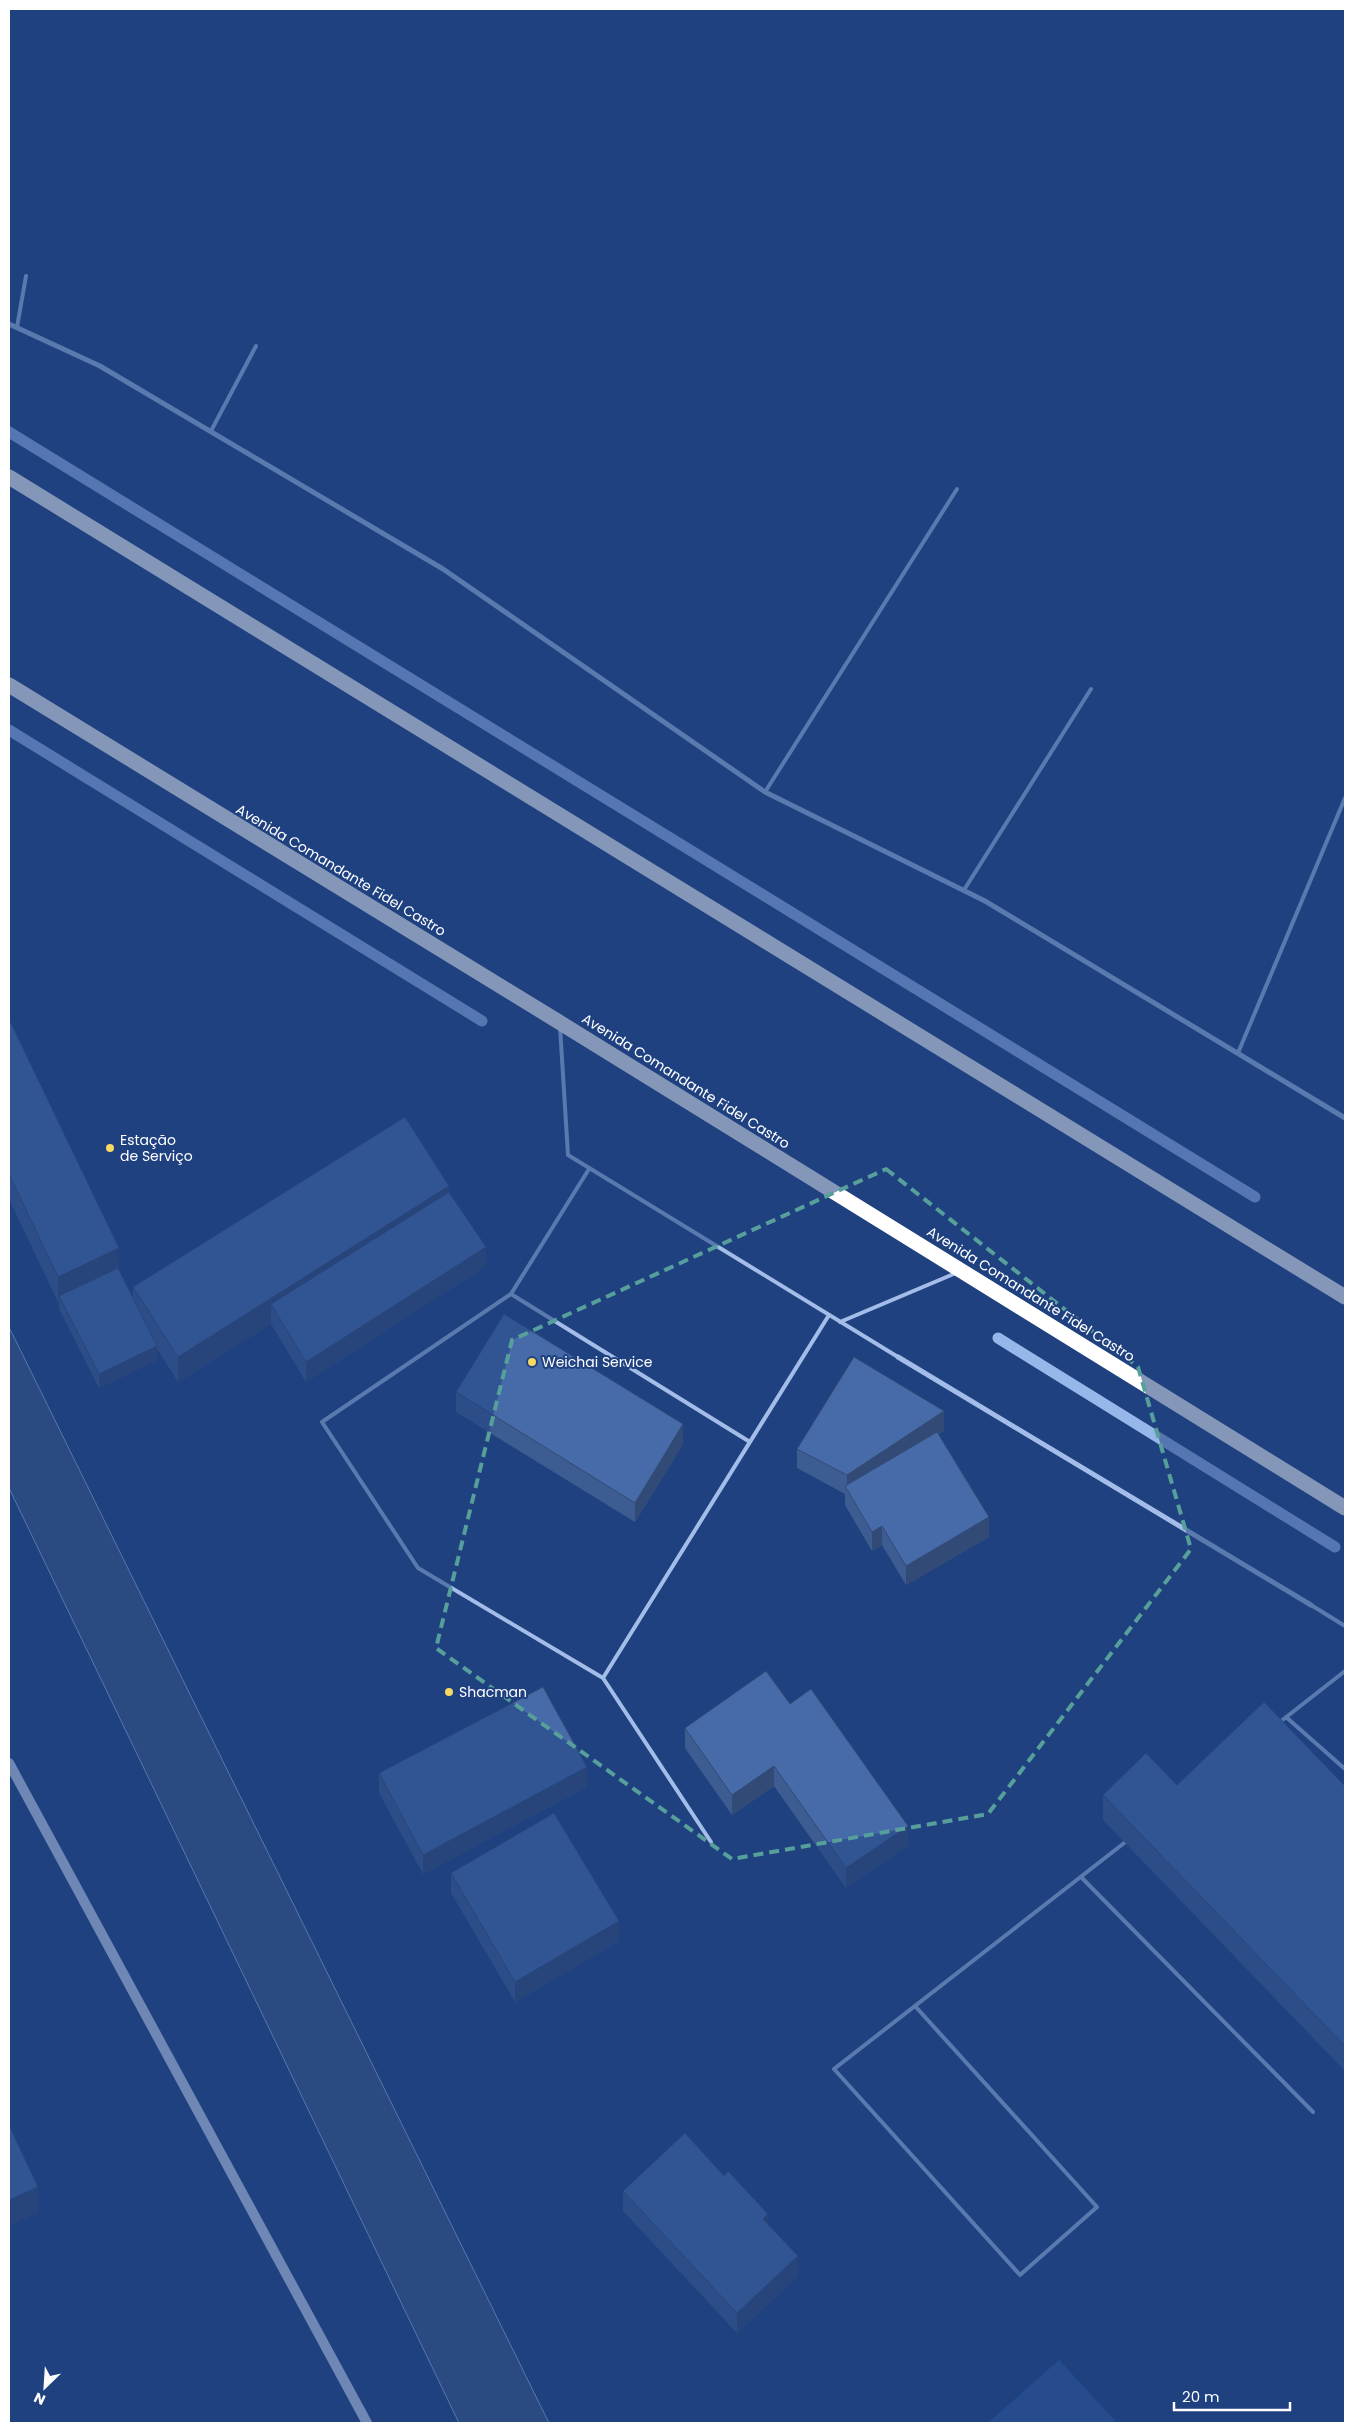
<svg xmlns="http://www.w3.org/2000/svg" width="1354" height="2432" font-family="Poppins,sans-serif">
<rect width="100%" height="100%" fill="#1f4180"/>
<!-- green -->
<path fill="#325a9e" d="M1059,2360L1117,2423H988Z"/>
<!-- water -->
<path fill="#3d5685" stroke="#97b7ea" d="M9,1327L549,2423H459L9,1488Z"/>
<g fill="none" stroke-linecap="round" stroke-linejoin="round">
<!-- stream -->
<path stroke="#97b7ea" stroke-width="11" d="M9,432L1255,1197
M9,730L482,1021
M998,1338L1335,1547"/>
<!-- lane -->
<path stroke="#a3bde8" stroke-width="4" d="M17,327L26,276
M211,431L256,346
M765,792L957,489
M964,890L1091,689
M560,1027L568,1155L898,1357
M1238,1053L1345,798
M589,1169L511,1294L322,1422L418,1568L603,1678L711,1842
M511,1294L750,1442
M840,1322L956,1273
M1311,1605L1345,1626
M603,1678L829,1315
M1286,1717L1345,1769
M1280,1722L1345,1671
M1081,1877L1313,2112
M915,2006L1097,2207L1020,2275L834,2069L1128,1840"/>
<!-- street -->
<path stroke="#a3bde8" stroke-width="5" d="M9,324L100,366L443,569L765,792L985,901L1345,1118
M898,1357L1311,1605"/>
<!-- secondary -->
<path stroke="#cedcf6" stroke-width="10" d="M9,1763L367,2423"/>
<!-- highway -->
<path stroke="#fff" stroke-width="15" d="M9,477L1345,1297
M9,685L559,1022L1345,1508"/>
</g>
<!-- wall -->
<path fill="#3d5c91" d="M9,1019L119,1271L133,1299V1287L449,1192L486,1266L306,1382L271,1324L178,1382L157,1349V1360L99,1388L59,1309V1302H58L9,1199Z
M456,1392L683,1444L635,1522L456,1412Z
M944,1430L939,1434L989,1537L906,1585L882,1545L872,1551L845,1505V1494L797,1468V1449Z
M790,1704L908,1845L846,1888L774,1786L732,1815L685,1748V1728Z
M379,1773L587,1787L423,1874L379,1793Z
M1177,1785L1345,1786V2071L1103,1820V1795Z
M451,1873L619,1941L515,2002L451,1893Z
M623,2191L768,2225L798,2276L737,2333L623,2211Z"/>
<!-- shaded-wall -->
<path fill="#324b76" d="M449,1186V1212L271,1304V1324L178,1382V1357Z
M486,1247V1266L306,1382V1362Z
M119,1248V1273L59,1296V1302H58V1277Z
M157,1346V1360L99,1388V1374Z
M944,1411V1430L849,1493L847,1489V1475Z
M683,1424V1444L635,1522V1503Z
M989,1517V1537L906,1585V1566Z
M882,1526V1545L872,1551V1532Z
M774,1766V1786L732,1815V1795Z
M587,1767V1787L423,1874V1855Z
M908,1826V1845L846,1888V1868Z
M619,1921V1941L515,2002V1982Z
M38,2187V2212L9,2226V2200Z
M768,2214V2233L763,2219Z
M798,2256V2276L737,2333V2313Z"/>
<!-- building -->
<path fill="#476ba9" stroke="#324b76" d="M9,1019L119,1248L58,1277L9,1174Z
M405,1117L449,1186L178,1357L133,1287Z
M449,1192L486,1247L306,1362L271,1304Z
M118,1268L157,1346L99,1374L59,1296Z
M504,1314L683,1424L635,1503L456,1392Z
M854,1357L944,1411L847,1475L797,1449Z
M937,1432L989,1517L906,1566L882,1526L872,1532L845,1486Z
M766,1671L790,1704L811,1689L908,1826L846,1868L774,1766L732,1795L685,1728Z
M543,1687L587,1767L423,1855L379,1773Z
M1264,1702L1345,1786V2046L1103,1795L1146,1753L1177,1785Z
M554,1813L619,1921L515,1982L451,1873Z
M9,2125L38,2187L9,2200Z
M685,2133L724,2176L728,2171L768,2214L763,2219L798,2256L737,2313L623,2191Z"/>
<!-- marked area -->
<path d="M0 0H1354V2432H0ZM886,1169L1138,1367L1191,1549L988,1814L732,1859L436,1648L512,1340Z" fill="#1f4180" fill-opacity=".55" fill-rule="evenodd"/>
<path fill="none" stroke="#579f9a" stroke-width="4" stroke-dasharray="10 6" stroke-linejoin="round" d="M886,1169L1138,1367L1191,1549L988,1814L732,1859L436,1648L512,1340Z"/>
<!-- markers -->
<g fill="#f6d863" stroke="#1f4180" stroke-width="2">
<circle cx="110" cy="1148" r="5"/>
<circle cx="532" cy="1362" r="5"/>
<circle cx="449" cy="1692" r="5"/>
</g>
<g text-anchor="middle" stroke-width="4" stroke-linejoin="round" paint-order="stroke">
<!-- street labels -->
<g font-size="14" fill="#fff" stroke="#1f4180">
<text transform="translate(341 870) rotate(31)" y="5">Avenida Comandante Fidel Castro</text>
<text transform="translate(686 1081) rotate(32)" y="5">Avenida Comandante Fidel Castro</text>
<text transform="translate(1031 1294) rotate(32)" y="5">Avenida Comandante Fidel Castro</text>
</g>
<!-- poi labels -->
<g font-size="14" fill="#fff" stroke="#1f4180" text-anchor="start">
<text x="120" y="1145">Estação<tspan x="120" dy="16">de Serviço</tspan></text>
<text x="542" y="1367">Weichai Service</text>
<text x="459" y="1697">Shacman</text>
</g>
</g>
<!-- border -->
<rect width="1354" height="2432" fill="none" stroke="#ffffff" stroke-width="20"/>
<!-- north arrow -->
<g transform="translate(45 2387) rotate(205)" stroke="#1f4180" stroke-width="4" paint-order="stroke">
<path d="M0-4L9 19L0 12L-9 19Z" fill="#ffffff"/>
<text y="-8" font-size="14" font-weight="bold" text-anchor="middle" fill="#ffffff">N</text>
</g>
<!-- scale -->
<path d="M1174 2402v8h116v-8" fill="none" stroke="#ffffff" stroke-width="2.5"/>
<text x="1182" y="2402" font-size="15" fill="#ffffff" stroke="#1f4180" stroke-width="4" paint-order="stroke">20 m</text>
</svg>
